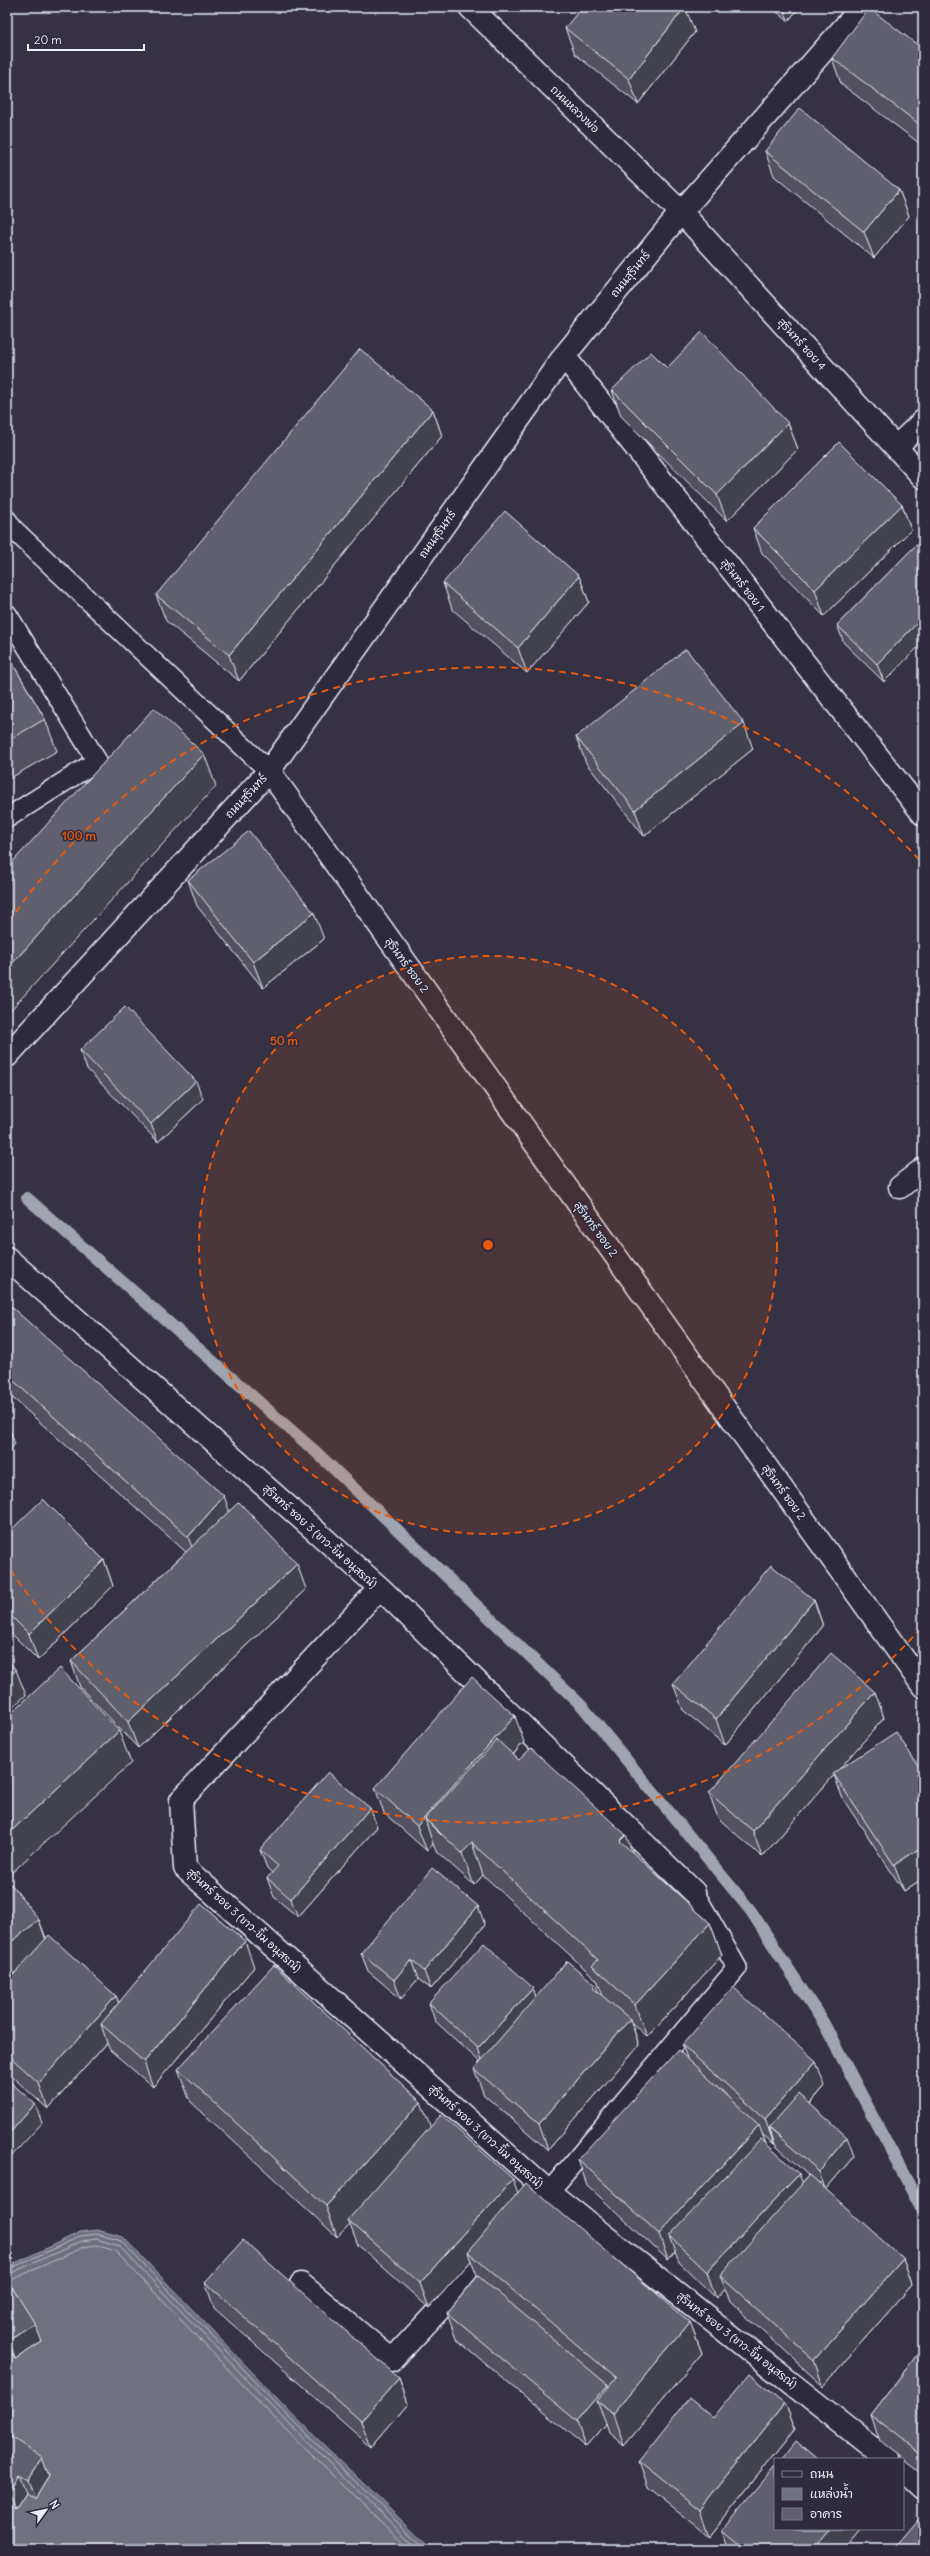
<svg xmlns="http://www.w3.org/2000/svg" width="930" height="2556" font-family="Delius,'Playpen Sans Thai',sans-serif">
<rect width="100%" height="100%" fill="#363244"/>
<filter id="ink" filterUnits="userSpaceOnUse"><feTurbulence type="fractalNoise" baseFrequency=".025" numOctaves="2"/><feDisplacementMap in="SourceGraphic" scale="8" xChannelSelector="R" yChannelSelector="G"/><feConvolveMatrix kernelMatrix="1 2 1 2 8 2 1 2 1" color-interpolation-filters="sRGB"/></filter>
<g filter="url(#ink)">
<!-- water -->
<path fill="#70717f" stroke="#a0a4af" d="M97,2230L123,2237L296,2418L431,2549H7V2267L80,2232Z"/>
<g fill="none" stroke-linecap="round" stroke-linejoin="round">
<!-- shore -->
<path stroke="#b8bec8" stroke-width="1" d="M7,2270L81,2236L97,2234L121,2241L293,2421L425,2549
M7,2275L82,2241L96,2239L119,2246L289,2424L418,2549
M9,2281L84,2247L96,2245L115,2251L285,2429L409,2549"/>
<!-- stream -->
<path stroke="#a0a4af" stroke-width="12" d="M27,1198L316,1452L582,1706L751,1911L823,2022L923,2211"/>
<defs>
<path id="service" d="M7,520L13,529L269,771
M7,614L97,761L7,818
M549,2192L737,1968L694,1892"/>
<path id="minor" d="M470,7L681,212L923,477
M564,356L923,814
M896,447L923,421
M269,771L923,1686
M900,1187L923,1169
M7,1258L380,1588L181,1800L185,1868L549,2192L887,2459
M380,1588L694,1892
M301,2284L392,2360L495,2250
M903,2471L923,2490"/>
<path id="tertiary" d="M7,1056L269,771L564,356L681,212L862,7"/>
</defs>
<!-- service casing -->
<use href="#service" stroke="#e8f1f8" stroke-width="22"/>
<!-- minor casing -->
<use href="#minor" stroke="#e8f1f8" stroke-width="25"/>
<!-- tertiary casing -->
<use href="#tertiary" stroke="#e8f1f8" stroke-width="25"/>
<!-- service -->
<use href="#service" stroke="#2f2a3d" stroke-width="19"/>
<!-- minor -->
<use href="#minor" stroke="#2f2a3d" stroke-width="22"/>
<!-- tertiary -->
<use href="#tertiary" stroke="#2f2a3d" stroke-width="22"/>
</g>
<!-- wall -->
<path fill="#53515f" stroke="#e8f1f8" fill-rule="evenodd" d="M771,7H800L788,21Z
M565,28L695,32L638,104L575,54Z
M923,49V146L841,84L832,58Z
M765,151L899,190L909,216L874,258L774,176Z
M667,368L788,423L798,449L727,521L621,416L612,390Z
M433,410L442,436L239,681L166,621L156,595Z
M902,505L911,530L824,616L762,553L753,528Z
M916,545L884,682L844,643L837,625Z
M579,576L589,602L527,673L452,609L443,583Z
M7,654L45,719L57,751L7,780Z
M576,737L753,749L644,836L586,763Z
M188,880L324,939L263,988L197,906Z
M80,1050L203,1099L158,1142L87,1069Z
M7,1303L229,1511L306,1589L138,1748L80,1687L71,1661L186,1552L7,1393Z
M7,1534L104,1560L113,1586L38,1660L7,1629Z
M814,1600L823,1626L725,1745L683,1710L673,1684Z
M875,1692L884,1718L838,1770L923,1773V1878L904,1891L843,1799L834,1775L762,1857L718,1818L709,1793Z
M524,1742L513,1755L632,1852L710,1923L722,1955L647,2037L631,2022L639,2045L548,2150L484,2095L474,2069L480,2062L435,2021L429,2003L533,1988L536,1997L598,1992L603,1996L597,1980L483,1875L474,1885L436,1851L433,1844L427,1851L384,1813L375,1788Z
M370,1808L377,1827L298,1917L274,1897L267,1878L272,1873L267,1868L260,1850Z
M923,1890V1901L920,1892Z
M39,1920L46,1938L116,1996L119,2003L254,1967L153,2087L110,2050L107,2043L48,2109L7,2072V1982L16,1971L7,1979Z
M485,1925L431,1989L418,1979L401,1999L368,1971L361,1953Z
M682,2045L825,2086L810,2104L854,2156L825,2190L903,2259L912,2285L823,2386L730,2302L725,2288L716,2298L679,2262L675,2252L668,2260L587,2185L578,2159L687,2058ZM762,2134L774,2144H775L776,2146L809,2176L802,2184L766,2144Z
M178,2069L431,2127L690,2322L702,2353L624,2446L609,2433L606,2424L586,2447L456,2339L447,2313L477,2276L471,2261L429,2308L358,2245L350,2224L337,2237L190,2101Z
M7,2279L42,2342L15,2359L10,2349L7,2350Z
M205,2282L399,2378L408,2404L371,2447L214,2308Z
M923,2347V2474L880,2441L871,2415Z
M785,2403L795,2429L709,2536L648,2487L639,2461Z
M7,2434L49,2476L35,2499L26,2493L15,2510L7,2505Z
M861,2529L844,2549H729L722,2530Z"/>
<!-- shaded-wall -->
<path fill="#43424d" stroke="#e8f1f8" d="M685,7L695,32L638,104L629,79Z
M783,7H800L788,21Z
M899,190L909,216L874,258L864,232Z
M433,410L442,436L239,681L229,655Z
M788,423L798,449L727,521L717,495Z
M902,505L911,530L824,616L815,590Z
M579,576L589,602L527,673L518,648Z
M923,617V642L884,682L877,664Z
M744,723L753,749L644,836L635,810Z
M204,754L216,786L7,1014V969Z
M314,913L324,939L263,988L253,962Z
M196,1081L203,1099L158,1142L151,1124Z
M7,1422L15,1444L7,1453Z
M224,1496L233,1522L198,1562L188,1537Z
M104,1560L113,1586L38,1660L29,1634Z
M297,1564L306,1589L138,1748L128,1722Z
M814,1600L823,1626L725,1745L716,1719Z
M16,1670L26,1695L7,1712V1678Z
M875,1692L884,1718L762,1857L753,1831Z
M515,1716L524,1742L441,1835L425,1819L433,1844L427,1851L417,1826Z
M119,1731L131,1763L7,1877V1835Z
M370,1808L377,1827L298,1917L291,1899Z
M626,1835L638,1867L620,1841Z
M472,1843L483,1875L474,1885L462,1853Z
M923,1846V1878L904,1891L894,1865Z
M478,1906L485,1925L431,1989L424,1971Z
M39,1920L48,1946L7,1979V1945Z
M710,1923L722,1955L647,2037L635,2005Z
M245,1941L254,1967L153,2087L144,2062Z
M411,1960L418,1979L401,1999L394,1980Z
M596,1985L605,2011L593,1988Z
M533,1988L539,2006L484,2066L478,2048Z
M116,1996L126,2022L101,2024L107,2043L48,2109L39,2083Z
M630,2019L639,2045L548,2150L539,2124Z
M816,2061L825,2086L780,2138L769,2128L775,2144H774L765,2119Z
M421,2102L433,2134L348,2220L350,2224L337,2237L326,2206Z
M35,2104L42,2123L7,2161V2136Z
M759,2125L768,2150L669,2236L675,2252L668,2260L659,2234Z
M847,2137L854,2156L825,2190L819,2171Z
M799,2174L808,2200L720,2276L725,2288L716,2298L707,2272Z
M513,2179L522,2205L468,2252L471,2261L429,2308L420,2283Z
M903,2259L912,2285L823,2386L814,2360Z
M690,2322L702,2353L624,2446L613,2414L597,2401L606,2424L586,2447L577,2421L608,2385L617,2409Z
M35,2324L42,2342L15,2359L9,2340Z
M399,2378L408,2404L371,2447L361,2421Z
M785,2403L795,2429L709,2536L700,2510Z
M42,2458L49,2476L35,2499L28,2480Z
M19,2475L26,2493L15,2510L8,2492Z
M830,2529H861L844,2549H813Z"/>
<!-- building -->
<path fill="#605e6e" stroke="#e8f1f8" d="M582,7H685L629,79L565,28Z
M869,8L923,49V127L832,58Z
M800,108L899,190L864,232L765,151Z
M702,332L788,423L717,495L612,390L651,352L667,368Z
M360,349L433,410L229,655L156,595Z
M839,442L902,505L815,590L753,528Z
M505,511L579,576L518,648L443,583Z
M916,545L923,551V617L877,664L837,625Z
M686,649L744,723L635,810L576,737Z
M7,654L45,719L7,741Z
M154,708L204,754L7,969V868Z
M249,831L314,913L253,962L188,880Z
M125,1007L196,1081L151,1124L80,1050Z
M7,1303L224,1496L188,1537L7,1375Z
M43,1499L104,1560L29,1634L7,1612V1534Z
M239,1502L297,1564L128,1722L71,1661Z
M771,1565L814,1600L716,1719L673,1684Z
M831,1653L875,1692L753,1831L709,1793Z
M7,1659L16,1670L7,1678Z
M60,1668L119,1731L7,1835V1717Z
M472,1677L515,1716L417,1826L375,1788Z
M896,1732L923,1773V1846L894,1865L833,1773Z
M497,1740L519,1760L531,1748L626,1835L620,1841L710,1923L635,2005L592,1966L598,1960L472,1843L462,1853L425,1819Z
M328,1772L370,1808L291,1899L267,1878L278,1866L260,1850Z
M432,1868L478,1906L424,1971L411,1960L394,1980L361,1953Z
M11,1884L39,1920L7,1945V1887Z
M923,1890V1897L920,1892Z
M201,1904L245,1941L144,2062L101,2024Z
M49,1935L116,1996L39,2083L7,2054V1982Z
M484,1943L533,1988L478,2048L429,2003Z
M567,1961L596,1985L593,1988L630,2019L539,2124L474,2069Z
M274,1965L421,2102L326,2206L178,2069Z
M733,1987L816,2061L765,2119L682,2045Z
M678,2050L759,2125L659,2234L578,2159Z
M7,2079L35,2104L7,2136Z
M799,2094L847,2137L819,2171L769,2128Z
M441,2115L513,2179L420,2283L348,2220Z
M761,2139L799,2174L707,2272L669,2236Z
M810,2175L903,2259L814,2360L720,2276Z
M526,2183L690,2322L613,2414L597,2401L616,2378L468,2252Z
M243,2240L399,2378L361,2421L205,2282Z
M478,2276L608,2385L577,2421L447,2313Z
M7,2279L35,2324L9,2340L7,2337Z
M923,2347V2455L871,2415Z
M749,2374L785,2403L700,2510L639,2461L689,2398L713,2418Z
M7,2434L42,2458L28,2480L19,2475L8,2492L7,2491Z
M796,2441L817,2459H782Z
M775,2467V2529H830L813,2549H745L722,2530Z
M918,2520L923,2524V2549H893Z"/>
</g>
<!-- distance rings -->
<circle cx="488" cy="1245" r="289" fill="#e8590c" fill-opacity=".12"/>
<g fill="none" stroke="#e8590c" stroke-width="2" stroke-dasharray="7 5">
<circle cx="488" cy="1245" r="289"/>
<path d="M921 1628A578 578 0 0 1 9 1568M9 922A578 578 0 0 1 921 862"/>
</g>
<g text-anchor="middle" stroke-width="3" stroke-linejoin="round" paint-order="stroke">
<!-- street labels -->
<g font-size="11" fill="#e8f1f8" stroke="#2f2a3d">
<text transform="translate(575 109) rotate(44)" y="4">ถนนหลวงพ่อ</text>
<text transform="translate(630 274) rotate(-51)" y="4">ถนนสุรินทร์</text>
<text transform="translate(802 344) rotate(48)" y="4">สุรินทร์ ซอย 4</text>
<text transform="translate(437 534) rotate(-55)" y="4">ถนนสุรินทร์</text>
<text transform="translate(743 585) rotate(52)" y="4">สุรินทร์ ซอย 1</text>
<text transform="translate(246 796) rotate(-47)" y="4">ถนนสุรินทร์</text>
<text transform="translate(407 965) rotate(54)" y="4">สุรินทร์ ซอย 2</text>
<text transform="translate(596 1229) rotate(54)" y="4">สุรินทร์ ซอย 2</text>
<text transform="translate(784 1492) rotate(54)" y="4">สุรินทร์ ซอย 2</text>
<text transform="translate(320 1536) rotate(42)" y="4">สุรินทร์ ซอย 3 (ขาว-ขิ้ม อนุสรณ์)</text>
<text transform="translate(244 1920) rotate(42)" y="4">สุรินทร์ ซอย 3 (ขาว-ขิ้ม อนุสรณ์)</text>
<text transform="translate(486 2136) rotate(42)" y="4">สุรินทร์ ซอย 3 (ขาว-ขิ้ม อนุสรณ์)</text>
<text transform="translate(737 2340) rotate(38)" y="4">สุรินทร์ ซอย 3 (ขาว-ขิ้ม อนุสรณ์)</text>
</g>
</g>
<circle cx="488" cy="1245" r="6" fill="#e8590c" stroke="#2f2a3d" stroke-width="2"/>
<g font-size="12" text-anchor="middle" font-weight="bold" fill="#e8590c" stroke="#2f2a3d" stroke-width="3" stroke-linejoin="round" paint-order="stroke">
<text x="79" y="840">100 m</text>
<text x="284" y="1045">50 m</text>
</g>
<!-- margin -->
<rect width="930" height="2556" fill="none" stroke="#2f2a3d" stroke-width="24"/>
<rect x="12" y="12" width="906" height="2532" fill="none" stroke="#e8f1f8" stroke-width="1.5" filter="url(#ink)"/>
<!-- legend -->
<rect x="774" y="2458" width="130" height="72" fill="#2f2a3d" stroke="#797a88"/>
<rect x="782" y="2471" width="20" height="6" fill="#2f2a3d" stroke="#797a88"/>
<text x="810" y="2478" font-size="12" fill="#e8f1f8">ถนน</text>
<rect x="782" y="2488" width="20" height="12" fill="#70717f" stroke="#797a88"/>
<text x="810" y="2498" font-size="12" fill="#e8f1f8">แหล่งน้ำ</text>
<rect x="782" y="2508" width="20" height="12" fill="#605e6e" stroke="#797a88"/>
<text x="810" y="2518" font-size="12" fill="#e8f1f8">อาคาร</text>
<!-- north arrow -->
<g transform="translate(46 2510) rotate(57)" stroke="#2f2a3d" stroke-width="3" paint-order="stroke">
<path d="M0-3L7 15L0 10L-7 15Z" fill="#e8f1f8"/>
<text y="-6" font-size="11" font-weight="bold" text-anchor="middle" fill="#e8f1f8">N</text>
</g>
<!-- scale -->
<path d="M28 44v6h116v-6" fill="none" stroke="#e8f1f8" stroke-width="2"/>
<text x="34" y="44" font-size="12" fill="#e8f1f8" stroke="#2f2a3d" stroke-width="3" paint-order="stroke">20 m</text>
</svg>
